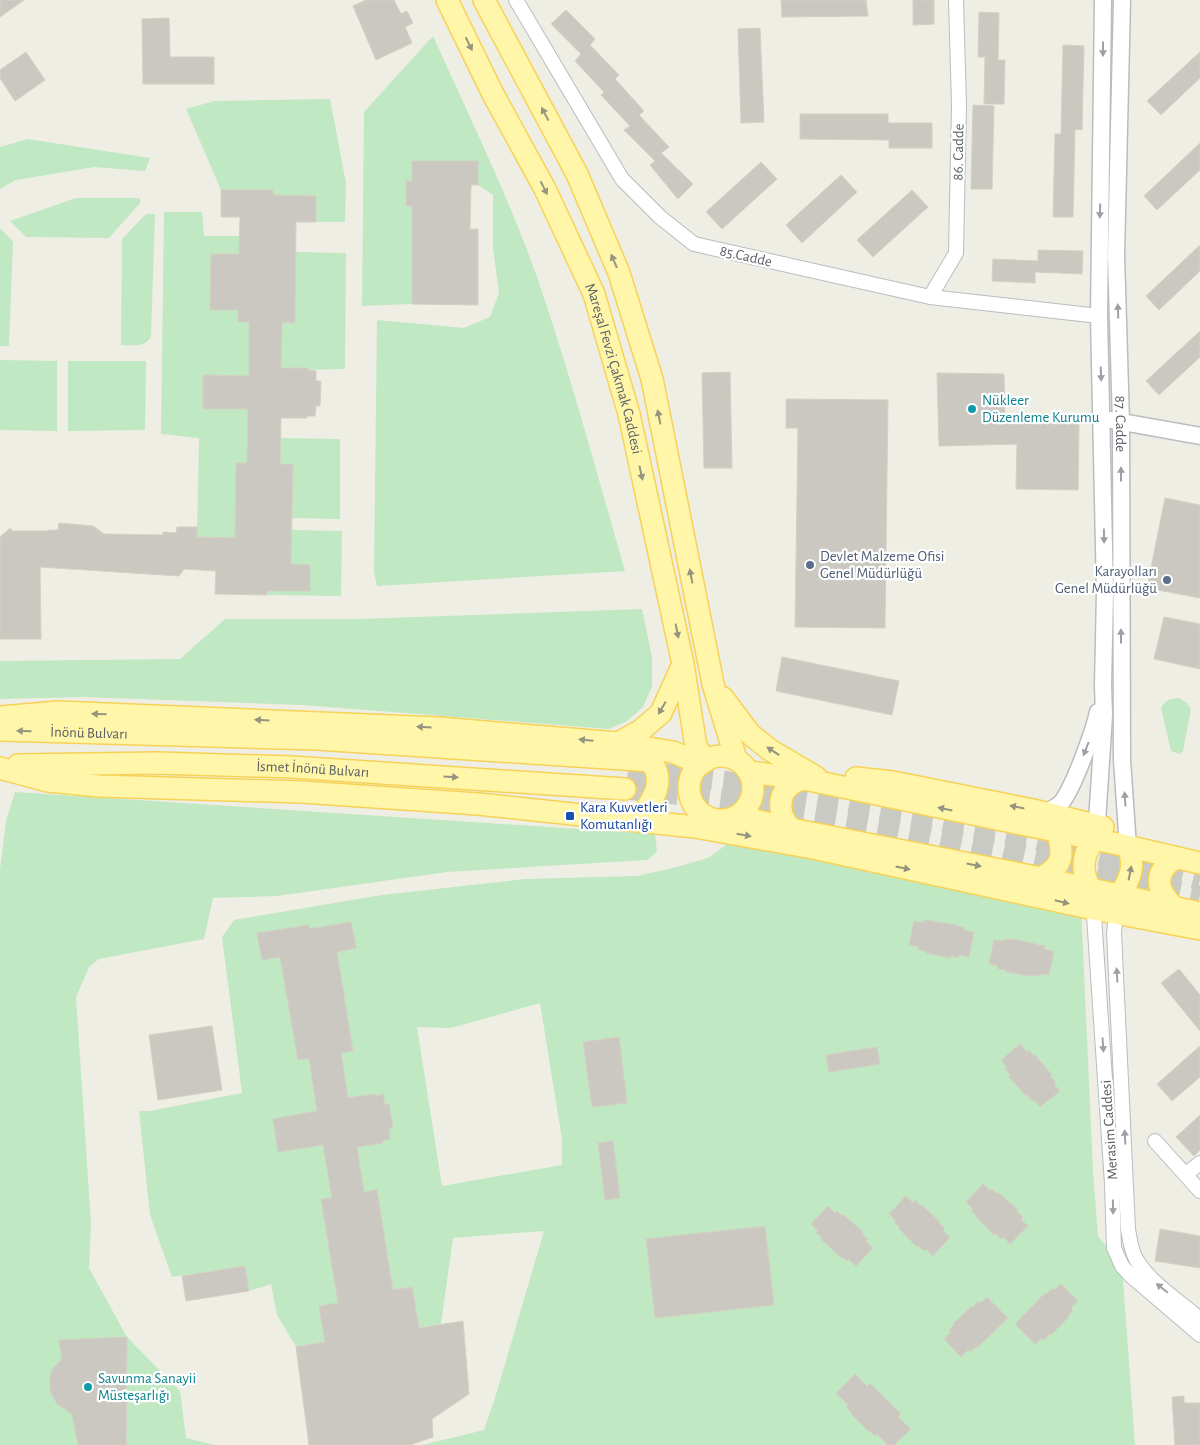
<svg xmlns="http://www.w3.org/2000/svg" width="1200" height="1445" font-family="'Alegreya Sans',sans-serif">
<rect width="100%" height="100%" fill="#efeee4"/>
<!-- green -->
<path fill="#c0e8c2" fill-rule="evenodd" d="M433,36C469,116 509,197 538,280C571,376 597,474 625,571L377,586L374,572L377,320L464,328L490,317L499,293L493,248V195L478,185V161H412V181H406V206H412V304L362,306L364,112Z
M330,99L346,183L345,222H316V196L273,195V190H221L186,109L214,101Z
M28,139L150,158L145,171L94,167L16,180L0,189V147Z
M76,198H140V203L109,238L26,237L10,221Z
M164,212H202L204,236H240L249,322V376L203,375V409H248L247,463L235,538L197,537L199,438L161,434Z
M146,214H155L151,337C144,348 133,345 121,345L122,239Z
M0,228L13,242L9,346H0Z
M296,252L346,253L345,369L308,370V368H289L281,376L282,322H295Z
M0,360L57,361V431L0,430Z
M68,361H146L145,430L68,431Z
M280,438L340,439V519L292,518L293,464H280Z
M292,530L342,531L341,596L267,595V591H310V565L291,564Z
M642,609L652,657V687L643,707L627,721L609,729L302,705L83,697L0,699V661L180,659L225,619H358Z
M1179,698L1187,703L1191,709L1183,751L1179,754L1171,751L1161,708C1165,700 1170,699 1179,698Z
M15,792L655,834L657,852L647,860L447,872L277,896L213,898L204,939L99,959L89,967L76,997L91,1223L89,1268L127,1337L180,1391L186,1438L215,1445H0V870L6,821Z
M729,843L1081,906L1093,1171L1098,1236L1122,1266L1135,1445H422L484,1430L495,1398L544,1231L453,1238L441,1324L296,1347L277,1315L271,1284L249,1291L245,1266L172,1277L150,1215L139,1111H149L242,1093L222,937L234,920L382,895L525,879L637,876L673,868L708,858ZM540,1003L562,1139V1165L442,1186L417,1027L451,1028Z"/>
<!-- building -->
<path fill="#cac8c1" stroke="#d4d0c2" d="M0,0H24L0,17Z
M366,0H394L401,14L407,11L413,23L405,27L412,43L376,60L353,6Z
M781,0H866L868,16L782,17Z
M913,0H934V24L913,25Z
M566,10L595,39L590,45L619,75L615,79L644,111L639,115L669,147L661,153L693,184L678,199L650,165L655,161L624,130L630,126L601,95L604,92L575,61L581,54L551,24Z
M979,12L999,13L998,60H1005L1004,104H984L985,57H978Z
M169,18L170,57H214V84H143L142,19Z
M760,28L764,122L741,123L738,29Z
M1063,45L1084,46L1082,130L1075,129L1073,217H1053L1055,134H1061Z
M26,52L45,80L15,101L0,78V70Z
M1200,52V78L1161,115L1147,101Z
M973,105L994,106L992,189H971Z
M800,114H888V123H932V148H889V140L800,139Z
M1200,143V170L1157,210L1144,196Z
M412,161H478V185H471L470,229H478V305L412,304V206H406V181H412Z
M761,162L777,179L722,229L706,212Z
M841,175L857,192L802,243L786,225Z
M221,190H273V195L316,196V222H296L295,323L282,322L281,368H308V370L316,371V381H321L320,406H316L315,416H307V418H281L280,464H293L291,564L310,565V591H267V595L215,594L216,571L184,569L179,576L40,567L41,639H0V537L10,528L13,531H47L50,530H58L59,523L93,526L104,534L163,535V532L176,533L177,527H197V537L235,538L236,463H247L248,409H203V375L249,376V322H238V310H210L211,254H239L240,217H221Z
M912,190L928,207L873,257L857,240Z
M1200,245V271L1159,310L1146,296Z
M1038,250L1083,251L1082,274L1035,272V283L992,281L993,259L1038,261Z
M1200,331V357L1159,395L1146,381Z
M730,372L732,468H704L702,373Z
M937,373L1004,374L1005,422L1079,424L1078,490L1016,489L1017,444L939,446Z
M786,399L888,400L885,628L795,627L798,428H786Z
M1165,498L1200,505V598L1147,588Z
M1164,617L1200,624V669L1154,659Z
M782,657L899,681L892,715L776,691Z
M924,920L957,925V926L965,928L964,930L974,932L969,957L959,955V958L951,956V958L926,953V951L918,950V947L909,945L914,921L923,923Z
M351,922L356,948L337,952L353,1051L341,1053L348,1098L375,1094V1096L383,1094L385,1105L389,1104L393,1128L389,1129L390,1139L382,1141L383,1143L357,1147L364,1192L377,1190L393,1290L412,1287L419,1328L463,1321L469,1394L432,1419L433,1437L410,1445H309L296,1347L325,1342L319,1306L338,1303L321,1199L332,1198L323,1145L278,1152L273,1119L317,1111L309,1058L298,1060L280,957L262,960L257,933L309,925V929Z
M1004,939L1012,940V939L1037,944V945L1045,946L1044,949L1054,951L1049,975L1040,974L1039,976L1031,975V976L1006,972V970L998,969V966L989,964L994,940L1003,941Z
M1179,969L1200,995V1031L1161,983Z
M212,1026L222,1090L158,1100L149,1035Z
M619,1037L627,1103L592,1107L583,1042Z
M1020,1044L1027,1052L1029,1050L1034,1056L1035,1055L1052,1075L1050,1076L1056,1082L1054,1084L1060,1091L1040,1107L1034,1100L1032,1101L1027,1095L1026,1096L1009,1077L1011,1076L1005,1069L1007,1068L1001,1060Z
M1200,1046V1077L1172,1101L1157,1084Z
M877,1047L880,1064L829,1072L826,1055Z
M1200,1115V1150L1194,1156L1176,1137Z
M613,1141L620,1198L605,1200L598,1143Z
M983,1184L990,1191L992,1189L998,1194L999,1193L1018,1210L1017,1212L1023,1217L1021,1219L1028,1226L1010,1244L1003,1237L1001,1239L996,1234L994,1235L976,1217L977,1216L971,1211L973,1209L966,1202Z
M906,1196L913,1203L915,1200L921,1206L922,1205L940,1222L939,1223L945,1229L943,1231L950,1237L933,1256L926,1249L924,1251L918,1246L917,1247L899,1229L900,1228L894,1222L896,1221L889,1214Z
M828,1206L835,1213L837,1211L843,1216L844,1215L863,1232L862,1234L868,1239L866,1241L873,1248L856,1266L848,1259L847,1261L841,1256L840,1257L821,1239L822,1238L816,1232L818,1231L811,1224Z
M765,1226L774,1305L655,1318L646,1239Z
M1160,1229L1200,1236V1268L1155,1261Z
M245,1266L249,1291L186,1301L182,1276Z
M1061,1284L1078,1301L1071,1308L1073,1310L1068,1316L1069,1317L1051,1335L1050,1334L1044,1340L1042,1338L1035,1344L1015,1324L1045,1293L1046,1294L1052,1289L1054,1290Z
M987,1297L1008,1318L977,1348L976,1347L970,1352L968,1350L961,1357L944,1339L951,1332L949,1330L954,1325L953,1324L972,1306L973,1307L978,1301L980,1303Z
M127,1337L126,1445H78L72,1414L57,1404L50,1391V1376L53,1368L62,1359L59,1340Z
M855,1374L867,1386L870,1383L901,1414L898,1417L911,1429L894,1445H888L877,1434L875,1436L870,1431L869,1432L851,1414L852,1413L846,1407L848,1405L836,1393Z
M1184,1396V1403H1200V1445H1175L1172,1397Z"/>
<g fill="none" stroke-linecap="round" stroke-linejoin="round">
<!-- primary-tunnel -->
<path stroke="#cacac4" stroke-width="21" stroke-dasharray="21 11" stroke-linecap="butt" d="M628,770L724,781L832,799L1036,840L1200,880
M625,789C697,796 768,804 839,817C960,839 1080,867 1200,896"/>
<defs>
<path id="minor" d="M516,0L622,179L660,217L694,244L930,297L1099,316
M930,297L956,253L959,105L956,0
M1093,901L1112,1184L1114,1248L1122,1266L1131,1276L1200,1335
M1117,907L1114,933L1128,1229C1130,1240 1131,1250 1136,1259C1149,1282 1180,1302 1200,1319
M1155,1141L1200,1191
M1186,1174L1200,1163"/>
<g id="tertiary">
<path id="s1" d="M1122,0L1116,255L1121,422L1122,760L1128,847"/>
<path d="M1111,420L1200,436"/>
<path d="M1045,814C1050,810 1057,807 1061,803C1073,789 1094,731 1098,712"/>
<path d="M1096,837L1104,715L1103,685L1105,593L1099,316L1103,0"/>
</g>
<g id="primary">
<path id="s2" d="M447,0L493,94L545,189L594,294L629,414L683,664L696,747L706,761"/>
<path d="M484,0L577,174L619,273L652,379L713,684L736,759"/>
<path d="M723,698L750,734L770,750L816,777"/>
<path d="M0,717L58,712L439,728L618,743L673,752L701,764"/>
<path id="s3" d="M0,730L317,739L653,761"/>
<path d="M618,743L640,731L661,713L683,664"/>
<circle cx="721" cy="788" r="32"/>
<path id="s4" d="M18,765L158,763L292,767L625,789"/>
<path d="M0,768L48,781L99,786L302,792L478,804L695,827L813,848L1094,909L1200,929"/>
<path d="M749,772L804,779L1118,844L1200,863"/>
<path d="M856,778L893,782L1033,810L1103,827"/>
<path d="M646,809C657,794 664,776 650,761"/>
<path d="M738,816L791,829L1041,878L1200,913"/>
<path d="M791,829C774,811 778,784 804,779"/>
<path d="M1041,878C1063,866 1064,856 1058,833"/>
<path d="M1091,889C1081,874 1081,852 1096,840"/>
<path d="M1119,896C1130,880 1136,866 1128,847"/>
<path d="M1174,907C1156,890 1153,873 1175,858"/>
</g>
</defs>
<!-- minor casing -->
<use href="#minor" stroke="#b9bcc1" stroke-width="16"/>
<!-- tertiary casing -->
<use href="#tertiary" stroke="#b9bcc1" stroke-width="19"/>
<!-- primary casing -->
<use href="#primary" stroke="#f7d256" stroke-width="24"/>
<!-- minor -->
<use href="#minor" stroke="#fff" stroke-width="14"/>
<!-- tertiary -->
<use href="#tertiary" stroke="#fff" stroke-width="16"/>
<!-- primary -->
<use href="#primary" stroke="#fff6aa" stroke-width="21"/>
</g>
<!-- one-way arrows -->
<defs><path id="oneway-solid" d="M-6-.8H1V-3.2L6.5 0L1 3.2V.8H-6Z" transform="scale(1.25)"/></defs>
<g fill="#95947e">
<use href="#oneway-solid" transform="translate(469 44) rotate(64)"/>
<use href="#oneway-solid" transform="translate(545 114) rotate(-118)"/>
<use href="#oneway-solid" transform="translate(544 188) rotate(63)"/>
<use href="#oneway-solid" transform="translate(614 261) rotate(-113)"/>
<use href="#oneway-solid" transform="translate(659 417) rotate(-101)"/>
<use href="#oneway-solid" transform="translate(641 473) rotate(78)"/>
<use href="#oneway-solid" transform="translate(691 576) rotate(-101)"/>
<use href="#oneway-solid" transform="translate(677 631) rotate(79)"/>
<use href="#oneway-solid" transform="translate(662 708) rotate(120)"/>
<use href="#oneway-solid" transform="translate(99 714) rotate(-178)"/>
<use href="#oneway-solid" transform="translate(262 720) rotate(-177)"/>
<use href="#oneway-solid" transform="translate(424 727) rotate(-177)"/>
<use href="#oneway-solid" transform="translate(24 731) rotate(-178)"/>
<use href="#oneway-solid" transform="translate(586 740) rotate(-175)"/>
<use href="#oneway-solid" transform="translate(773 751) rotate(-147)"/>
<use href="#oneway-solid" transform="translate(451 777) rotate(3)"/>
<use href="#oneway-solid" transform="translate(1017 807) rotate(-169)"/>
<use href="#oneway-solid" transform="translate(945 809) rotate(-168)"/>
<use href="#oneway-solid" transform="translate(744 835) rotate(10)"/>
<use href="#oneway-solid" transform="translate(974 865) rotate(11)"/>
<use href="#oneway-solid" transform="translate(903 868) rotate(12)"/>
<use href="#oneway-solid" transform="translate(1130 873) rotate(-79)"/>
<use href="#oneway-solid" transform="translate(1062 902) rotate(13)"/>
</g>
<g fill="#9da0a3">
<use href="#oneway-solid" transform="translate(1103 49) rotate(90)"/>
<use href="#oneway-solid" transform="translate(1100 211) rotate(92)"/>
<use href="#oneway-solid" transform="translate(1118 311) rotate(-92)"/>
<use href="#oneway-solid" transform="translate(1101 374) rotate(88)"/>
<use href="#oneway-solid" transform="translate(1121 474) rotate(-90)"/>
<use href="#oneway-solid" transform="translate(1104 536) rotate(89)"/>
<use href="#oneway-solid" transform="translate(1121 636) rotate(-90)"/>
<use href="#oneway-solid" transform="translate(1086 749) rotate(111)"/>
<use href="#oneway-solid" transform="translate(1125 799) rotate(-94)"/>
<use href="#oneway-solid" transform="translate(1117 975) rotate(-93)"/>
<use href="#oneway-solid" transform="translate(1103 1045) rotate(86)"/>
<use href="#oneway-solid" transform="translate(1125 1137) rotate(-93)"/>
<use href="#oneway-solid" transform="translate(1113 1207) rotate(89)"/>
<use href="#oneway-solid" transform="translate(1162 1288) rotate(-141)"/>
</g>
<!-- markers -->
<g fill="#0f9aa8" stroke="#fff" stroke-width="2">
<circle cx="972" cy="409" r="5"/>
<circle cx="88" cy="1387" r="5"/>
</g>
<g fill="#5c6f8a" stroke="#fff" stroke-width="2">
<circle cx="810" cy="565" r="5"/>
<circle cx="1167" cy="580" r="5"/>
</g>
<rect fill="#1a4fb4" stroke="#fff" stroke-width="2" x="565" y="811" width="10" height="10" rx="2.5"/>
<g text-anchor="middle" stroke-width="4.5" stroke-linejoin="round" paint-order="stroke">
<!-- street labels -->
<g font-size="15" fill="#5c6066" stroke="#fff">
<text transform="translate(958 152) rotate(-89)" y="5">86. Cadde</text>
<text transform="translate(746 256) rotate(13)" y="5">85.Cadde</text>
<text dy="5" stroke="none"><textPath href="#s2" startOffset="406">Mareşal Fevzi Çakmak Caddesi</textPath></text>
<text dy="5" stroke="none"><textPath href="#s1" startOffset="424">87. Cadde</textPath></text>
<text dy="5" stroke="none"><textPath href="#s3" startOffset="89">İnönü Bulvarı</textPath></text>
<text dy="5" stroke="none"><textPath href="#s4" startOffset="295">İsmet İnönü Bulvarı</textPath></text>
<text transform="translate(1109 1130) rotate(-94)" y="5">Merasim Caddesi</text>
</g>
<!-- culture labels -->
<g font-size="15" fill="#0d838f" stroke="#fff" text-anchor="start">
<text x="982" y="405">Nükleer<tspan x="982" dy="17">Düzenleme Kurumu</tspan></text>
<text x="98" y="1383">Savunma Sanayii<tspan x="98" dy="17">Müsteşarlığı</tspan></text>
</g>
<!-- service labels -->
<g font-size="15" fill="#4e5e75" stroke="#fff" text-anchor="start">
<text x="820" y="561">Devlet Malzeme Ofisi<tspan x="820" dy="17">Genel Müdürlüğü</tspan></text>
<text x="1157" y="576" text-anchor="end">Karayolları<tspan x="1157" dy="17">Genel Müdürlüğü</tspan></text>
</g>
<!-- transit labels -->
<g font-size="15" fill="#164399" stroke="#fff" text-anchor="start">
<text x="580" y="812">Kara Kuvvetleri<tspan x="580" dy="17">Komutanlığı</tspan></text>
</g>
</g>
</svg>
